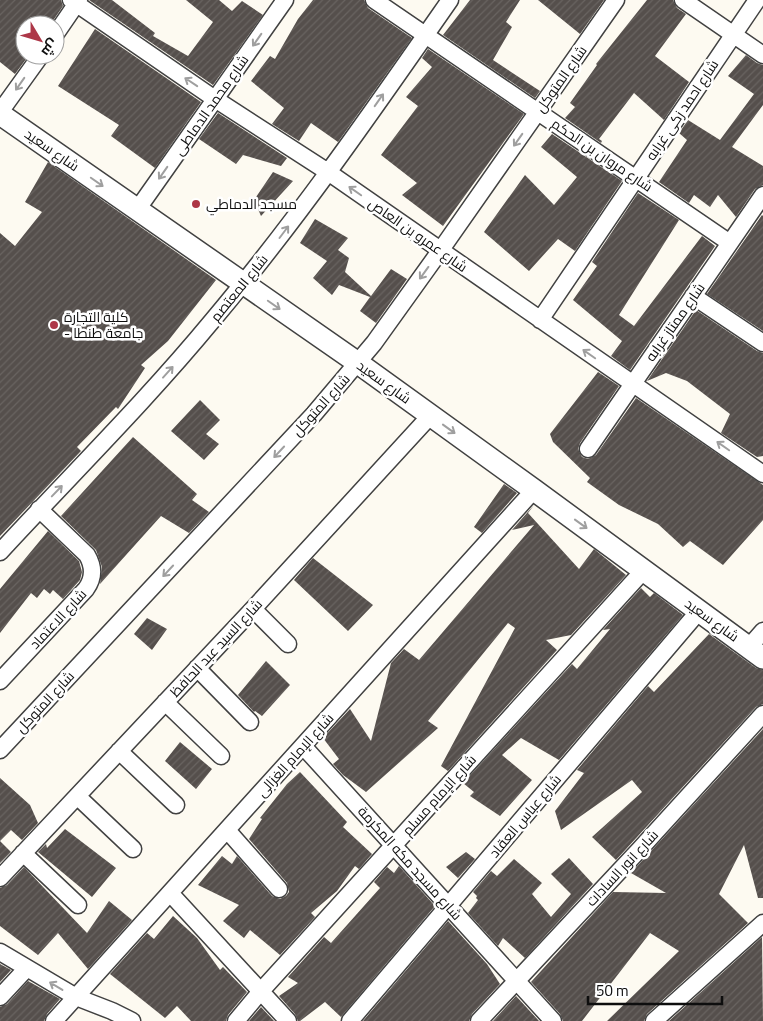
<svg xmlns="http://www.w3.org/2000/svg" width="763" height="1021" font-family="Georgia,Cairo,serif">
<defs>
<pattern id="building-hatch" width="6" height="6" patternUnits="userSpaceOnUse" patternTransform="scale(1.25)"><rect width="6" height="6" fill="#554f4c"/><path d="M-1 1l2-2M0 6l6-6M5 7l2-2" fill="none" stroke="#696461"/></pattern>
</defs>
<rect width="100%" height="100%" fill="#fdfaf1"/>
<!-- building -->
<path fill="url(#building-hatch)" d="M0,0H61L63,6L50,25H25V55H29L15,74L0,62Z
M89,0H112L155,33L153,36L188,56L213,22L186,0H219L232,11L242,1L263,15L213,85Z
M313,0H364L368,8L412,38L338,142L311,123L299,141L272,124L284,108L251,81L270,56L275,59L298,19Z
M470,0H520L506,22L512,27L493,60L540,91L535,98L443,35Z
M538,0H604L580,34Z
M647,0H673L677,8L686,14L655,56L689,82L664,120L634,93L599,139L602,141L601,143L565,118L575,107L570,103L597,65L596,64Z
M95,29L201,102L155,168L111,136L119,125L58,86Z
M428,49L524,114L443,226L402,195L417,183L381,155L418,106L406,97L432,67L422,58Z
M746,55L757,63L763,65V105L732,147L763,166V185L755,189L736,217L718,195L710,207L694,195L689,203L659,182L687,140L679,133L688,120L720,140L754,94L728,76Z
M218,113L287,158L281,166L243,155L236,164L199,139Z
M552,134L622,181L575,251L558,239L529,271L484,232L525,175L554,205L577,177L541,147Z
M48,162L216,280L168,341L141,365L145,368L118,409L116,407L77,447L81,451L0,536V233L15,246L42,212L25,202Z
M273,172L293,181L261,216L254,200Z
M638,193L679,220L619,315L634,326L702,236L715,246L630,370L611,356L622,341L573,300L597,266L592,262Z
M762,215L763,216V331L707,294Z
M315,219L348,238L338,250L349,258L345,272L371,296L391,269L407,279L376,323L360,311L370,297L339,285L332,295L313,278L327,261L300,243Z
M696,310L757,351L763,353V456L757,457L721,433L730,414L687,381L666,373L647,381Z
M598,372L619,386L580,443L578,449L582,457L588,459L596,455L636,398L763,485V520L723,565L690,541L683,547L658,524L619,505L587,482L590,478L553,442L550,434Z
M200,400L220,420L206,434L219,444L204,460L171,431Z
M133,437L197,494L192,500L209,512L189,533L161,516L100,584L102,567L96,550L61,516Z
M504,484L517,493L482,533L474,527Z
M534,505L528,513L579,569L594,549L626,575L571,635L546,640L557,650L448,771L441,766L515,628L508,623L428,721L438,728L366,792L343,775L333,764L339,759L323,738L350,709L371,741L391,663L404,649L419,660L534,525L512,530Z
M48,531L79,561L82,572L80,580L63,599L53,590L50,594L44,589L37,598L31,593L0,633V589Z
M313,558L373,605L348,631L294,580Z
M641,588L650,597L654,593L683,615L559,760L521,738L502,755L532,780L500,816L470,796L474,792L463,783L572,664L577,669L610,629L603,630Z
M147,618L167,629L152,650L134,634Z
M709,634L756,668L763,670V704L756,707L616,860L592,837L642,792L632,780L561,830L555,811L584,773L577,770L648,686L654,692Z
M266,661L290,685L262,716L255,711L254,712L238,695Z
M763,729V898H758L744,845L719,894L748,923L647,1014L644,1021H607L679,951L650,933L582,1021H563L560,1014L531,982L613,892L666,893L631,873Z
M180,742L212,769L196,789L165,761Z
M300,772L347,822L343,827L372,854L359,869L355,866L337,891L311,913L315,917L280,955L250,930L244,938L223,921L239,905L198,885L222,856L232,864L237,856L272,896L280,899L286,896L289,892L287,883L249,839L262,819L260,818L287,784Z
M0,778L30,805L38,823L22,840L11,830L0,841L11,852L0,863Z
M65,829L116,868L92,897L38,852L46,844L47,848Z
M466,852L475,859L458,878L446,867Z
M569,858L593,884L525,958L503,938L498,946L468,913L478,900L476,898L477,896L473,892L491,871L497,876L514,859L542,883L532,894L551,917L571,894L551,874Z
M399,866L435,906L341,1017L325,1002L300,1021H298L295,1014L279,996L298,983L288,977L324,937L331,943L380,888L374,882L387,867L394,873Z
M24,867L87,933L109,901L132,920L88,969L58,933L38,955L0,926V888L7,885Z
M173,916L197,938L220,970L223,967L247,992L228,1015L226,1021H191L177,1006L165,1018L110,974L147,933L154,939Z
M448,921L487,964L500,984L472,1014L469,1021H363Z
M762,937L763,1021H669Z
M0,964L11,970L0,982Z
M28,981L60,999L47,1014L44,1021H0V1007L7,1004Z
M516,996L539,1021H493Z
M261,1007L274,1021H249Z"/>
<g fill="none" stroke-linecap="round" stroke-linejoin="round">
<defs>
<path id="minor" d="M71,0L215,99L328,172L763,474
M374,0L730,243
M683,0L763,55
M55,35L79,0
M0,112L41,55
M137,210L285,0
M693,296L763,343
M540,320L757,0
M588,449L763,195
M0,552C71,475 145,402 212,321C298,219 374,109 450,0
M253,609L288,644
M749,647L763,631
M197,668L250,722
M0,681L86,589C94,578 94,567 87,555L39,509
M165,702L221,756
M303,746L553,1021
M0,750L314,414L374,343L440,251L616,0
M119,751L176,805
M77,796L133,849
M227,830L279,889
M23,853L78,905
M0,878L253,609L430,416
M170,893L288,1021
M0,952L76,997L112,1011L132,1021
M0,997L27,968
M54,1021L534,490
M236,1021L261,991L644,570
M350,1021L699,611
M479,1021L640,849L763,714
M654,1021L763,923"/>
<path id="tertiary" d="M0,114L358,363L534,490L763,658"/>
</defs>
<!-- minor casing -->
<use href="#minor" stroke="#414141" stroke-width="19"/>
<!-- tertiary casing -->
<use href="#tertiary" stroke="#414141" stroke-width="24"/>
<!-- minor -->
<use href="#minor" stroke="#fff" stroke-width="16"/>
<!-- tertiary -->
<use href="#tertiary" stroke="#fff" stroke-width="21"/>
</g>
<!-- one-way arrows -->
<defs><path id="oneway-shaft" d="M-6 0H5M1.5-3L5.5 0L1.5 3" fill="none" stroke-width="1.6" stroke-linecap="round" stroke-linejoin="round" transform="scale(1.25)"/></defs>
<g stroke="#9f9f9f">
<use href="#oneway-shaft" transform="translate(257 40) rotate(125)"/>
<use href="#oneway-shaft" transform="translate(191 82) rotate(-146)"/>
<use href="#oneway-shaft" transform="translate(20 84) rotate(125)"/>
<use href="#oneway-shaft" transform="translate(379 100) rotate(-55)"/>
<use href="#oneway-shaft" transform="translate(518 140) rotate(125)"/>
<use href="#oneway-shaft" transform="translate(163 173) rotate(125)"/>
<use href="#oneway-shaft" transform="translate(97 182) rotate(35)"/>
<use href="#oneway-shaft" transform="translate(355 191) rotate(-145)"/>
<use href="#oneway-shaft" transform="translate(284 232) rotate(-53)"/>
<use href="#oneway-shaft" transform="translate(424 273) rotate(126)"/>
<use href="#oneway-shaft" transform="translate(274 305) rotate(35)"/>
<use href="#oneway-shaft" transform="translate(589 354) rotate(-145)"/>
<use href="#oneway-shaft" transform="translate(168 372) rotate(-48)"/>
<use href="#oneway-shaft" transform="translate(449 429) rotate(36)"/>
<use href="#oneway-shaft" transform="translate(723 446) rotate(-145)"/>
<use href="#oneway-shaft" transform="translate(279 452) rotate(133)"/>
<use href="#oneway-shaft" transform="translate(57 491) rotate(-46)"/>
<use href="#oneway-shaft" transform="translate(581 524) rotate(36)"/>
<use href="#oneway-shaft" transform="translate(168 571) rotate(133)"/>
<use href="#oneway-shaft" transform="translate(56 986) rotate(-149)"/>
</g>
<!-- markers -->
<g fill="#ad3748" stroke="#fff" stroke-width="2">
<circle cx="196" cy="204" r="5"/>
<circle cx="54" cy="325" r="5"/>
</g>
<g text-anchor="middle" stroke-width="5" stroke-linejoin="round" paint-order="stroke">
<!-- street labels -->
<g font-size="14" fill="#0e0e0e" stroke="#fff">
<text transform="translate(561 79) rotate(-55)" y="5">شارع المتوكل</text>
<text transform="translate(211 105) rotate(-55)" y="5">شارع محمد الدماطى</text>
<text transform="translate(682 110) rotate(-56)" y="5">شارع احمد زكى غرابه</text>
<text transform="translate(52 150) rotate(35)" y="5">شارع سعيد</text>
<text transform="translate(602 155) rotate(34)" y="5">شارع مروان بن الحكم</text>
<text transform="translate(418 235) rotate(35)" y="5">شارع عمرو بن العاص</text>
<text transform="translate(239 288) rotate(-51)" y="5">شارع المعتصم</text>
<text transform="translate(675 322) rotate(-55)" y="5">شارع ممتاز غرابه</text>
<text transform="translate(384 382) rotate(36)" y="5">شارع سعيد</text>
<text transform="translate(321 405) rotate(-48)" y="5">شارع المتوكل</text>
<text transform="translate(58 619) rotate(-47)" y="5">شارع الاعتماد</text>
<text transform="translate(712 620) rotate(36)" y="5">شارع سعيد</text>
<text transform="translate(216 648) rotate(-47)" y="5">شارع السيد عبد الحافظ</text>
<text transform="translate(45 702) rotate(-47)" y="5">شارع المتوكل</text>
<text transform="translate(295 755) rotate(-48)" y="5">شارع الإمام الغزالى</text>
<text transform="translate(439 795) rotate(-48)" y="5">شارع الإمام مسلم</text>
<text transform="translate(525 816) rotate(-50)" y="5">شارع عباس العقاد</text>
<text transform="translate(410 863) rotate(48)" y="5">شارع مسجد مكه المكرمة</text>
<text transform="translate(622 868) rotate(-47)" y="5">شارع انور السادات</text>
</g>
<!-- poi labels -->
<g font-size="14" fill="#0e0e0e" stroke="#fff" text-anchor="start">
<text x="206" y="209">مسجد الدماطي</text>
<text x="64" y="322">كلية التجارة<tspan x="64" dy="16">- جامعة طنطا</tspan></text>
</g>
</g>
<!-- north arrow -->
<g transform="translate(40 40) rotate(128)"><circle r="24" fill="#ffffff" stroke="#9f9f9f"/>
<path d="M0-4L9 19L0 12L-9 19Z" fill="#ad3748"/>
<text y="-8" font-size="14" font-weight="bold" text-anchor="middle" fill="#0e0e0e">ش</text>
</g>
<!-- scale -->
<path d="M588 996v8h134v-8" fill="none" stroke="#0e0e0e" stroke-width="2.5"/>
<text x="596" y="996" font-size="15" fill="#0e0e0e" stroke="#ffffff" stroke-width="4" paint-order="stroke">50 m</text>
</svg>
